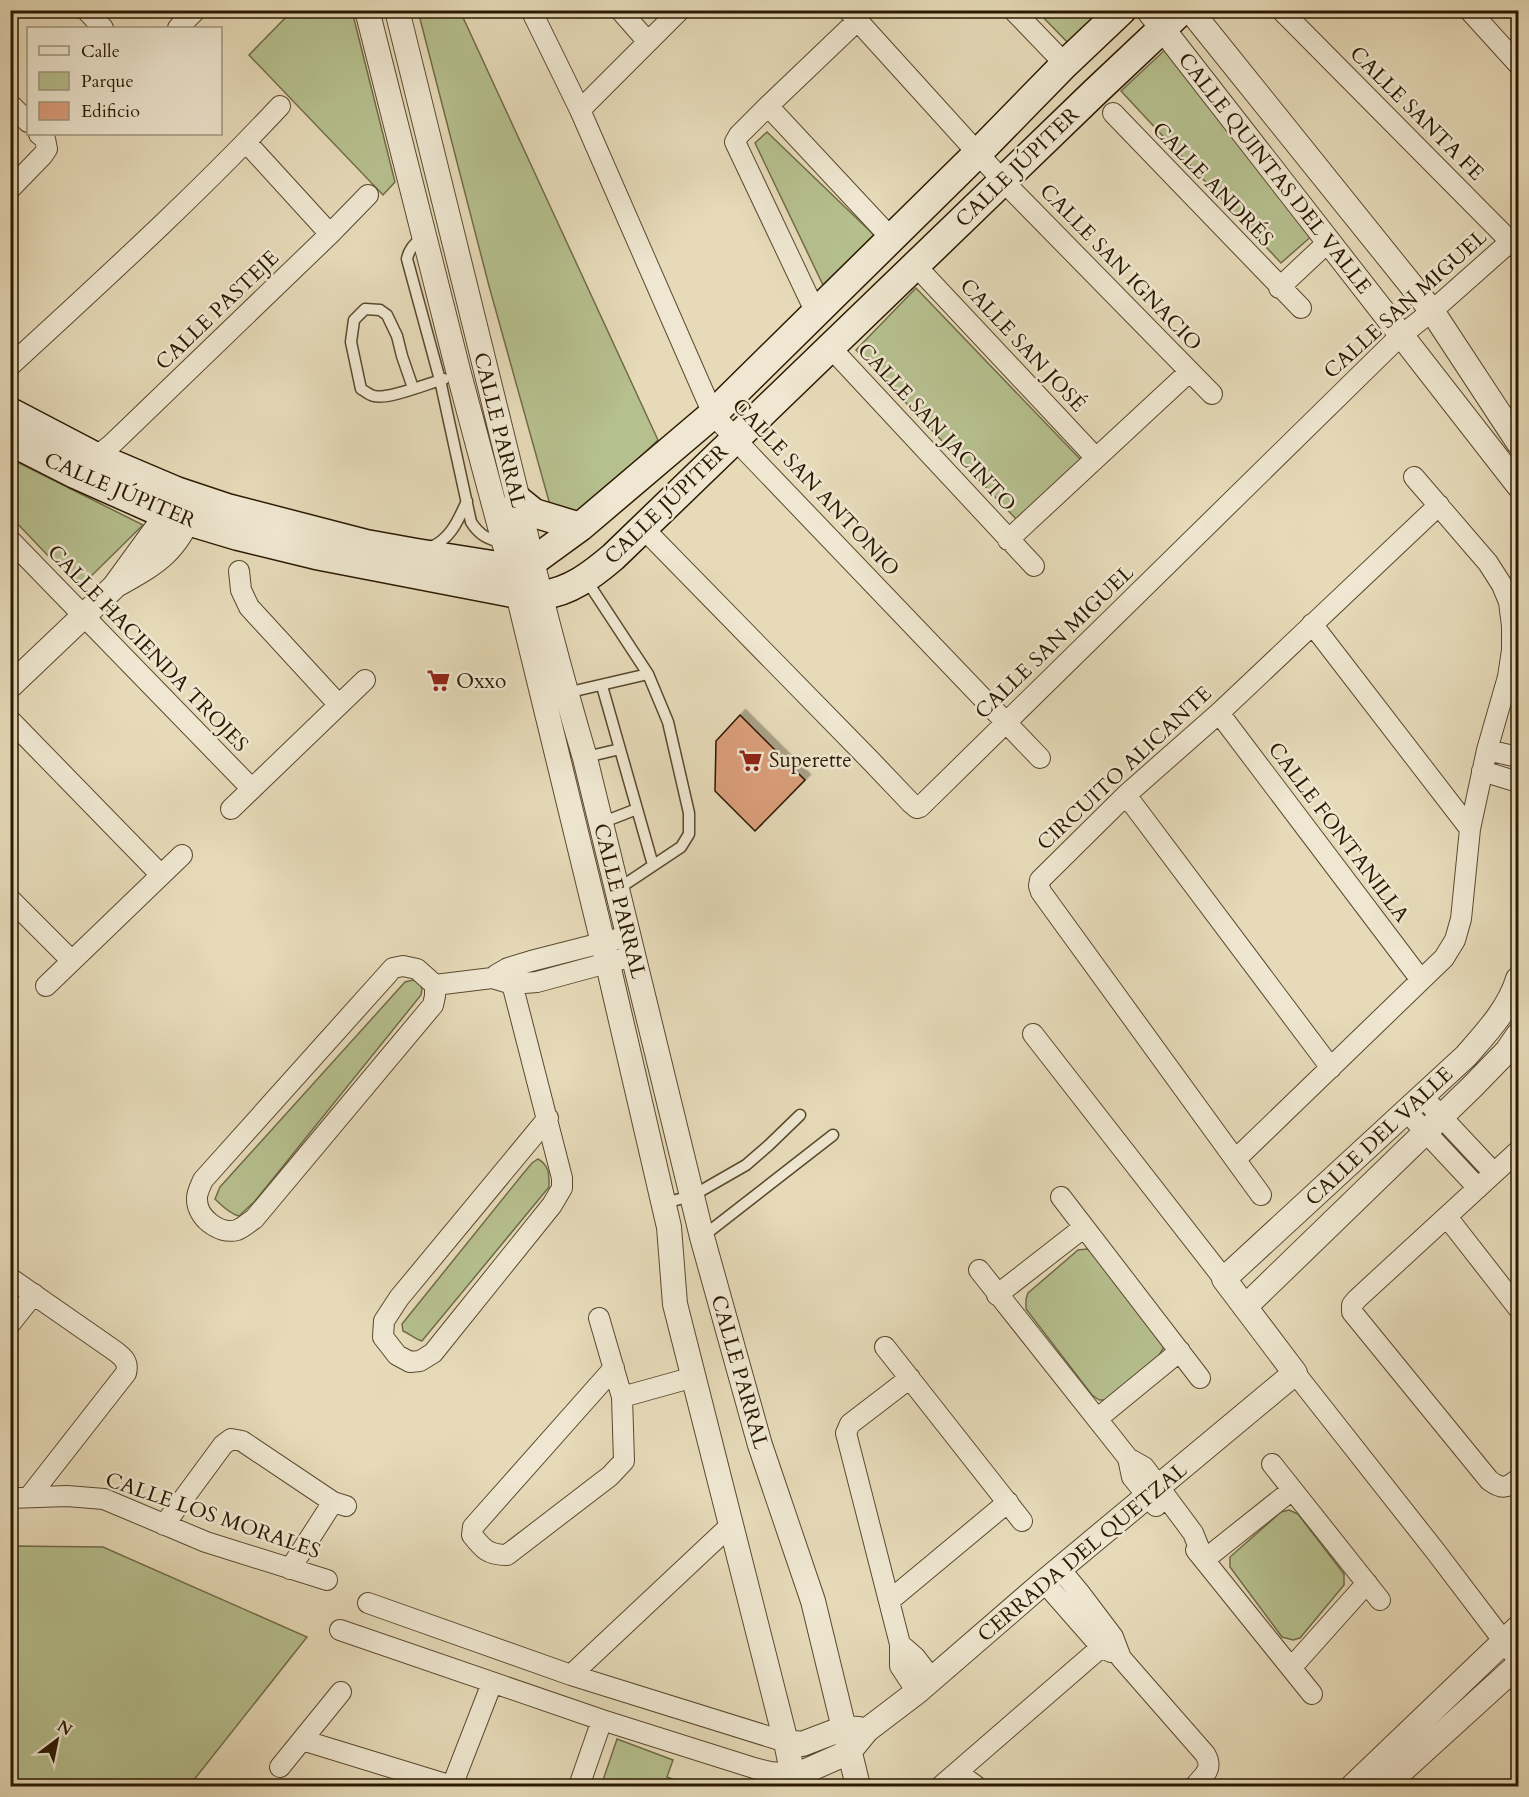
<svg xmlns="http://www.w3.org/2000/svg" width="1529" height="1797" font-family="Cardo,serif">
<defs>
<filter id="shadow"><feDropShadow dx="5.5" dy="-5.5" stdDeviation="0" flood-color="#0004"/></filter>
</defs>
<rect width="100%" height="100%" fill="#e6dab8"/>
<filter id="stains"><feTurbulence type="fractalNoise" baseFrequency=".00333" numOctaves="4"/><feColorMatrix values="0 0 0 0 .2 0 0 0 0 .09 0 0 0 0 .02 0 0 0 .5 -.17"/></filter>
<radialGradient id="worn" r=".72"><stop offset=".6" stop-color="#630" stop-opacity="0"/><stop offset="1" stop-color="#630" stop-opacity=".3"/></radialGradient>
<!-- green -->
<path fill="#b6bf8e" stroke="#706c48" stroke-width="1.5" d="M292,11H352L395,182L383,195L249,55Z
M418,11H460L658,440L598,497L576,513L550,505L489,286Z
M1037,11H1107L1071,46Z
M1168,47L1314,234L1281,263L1121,91Z
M767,132L874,235L823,285L755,143Z
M916,288L1081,460L1017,520L856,350Z
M11,459L143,525L79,588L11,517Z
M413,980L420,983L422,989L421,995L255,1201L239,1216C230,1214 221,1205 215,1199L220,1187L405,982Z
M538,1159C550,1166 549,1175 549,1187L422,1341C415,1339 410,1334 403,1331L402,1324L522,1175L532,1163Z
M1087,1249L1094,1254L1162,1338L1164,1347L1158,1357L1109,1400H1099L1092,1395L1026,1309V1299L1028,1293L1078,1250Z
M1289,1510L1298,1514L1344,1574V1585L1300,1638L1293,1640L1282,1637L1230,1567V1557L1281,1512Z
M11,1546L103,1547L307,1637L189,1786H11Z
M617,1739L673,1760L667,1777L680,1782V1786H601Z"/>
<!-- building -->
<path fill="#db9f7b" stroke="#2b1901" stroke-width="1.5" filter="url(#shadow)" d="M740,715L805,780L755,831L715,791L716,741Z"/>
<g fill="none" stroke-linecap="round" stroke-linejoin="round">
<defs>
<path id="service" d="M424,235C416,243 409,248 407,259L440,380L471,522C480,536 488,539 503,543
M413,388L402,356L397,336L387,315L380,310L365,309L354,320L351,342L361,389C365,391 369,395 374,396C388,400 429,383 444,379
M429,548C450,540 458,521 467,501
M585,578L648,674L668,722L689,813V834L681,847L618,889
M602,686L653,865
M566,693L648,674
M582,758L620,749
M601,823L637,809
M664,1203L692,1196L746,1165L769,1145L800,1115
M702,1237L833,1135"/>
<path id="minor" d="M86,10L103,28
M531,10L580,110L713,414L748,453L1040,758
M620,10L648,42
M848,10L1003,181L1212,394
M1013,10L1065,64
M1281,10L1518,249
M1469,10L1518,64
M178,28L196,10
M10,104L28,122
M768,106L892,239
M580,110L680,10
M1113,113L1301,308
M246,142L330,234
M10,189L43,155L47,149L45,139L39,134
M915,265L1096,458
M1279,288L1328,242
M816,313L735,142L739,135L768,106L857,21
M830,347L1034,566
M10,366C102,281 195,197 280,106
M88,463L111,445L330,234L368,195
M643,528L871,761L911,803L917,808L920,807L1398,338L1432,311L1511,241
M10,540L252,789
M1008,540L1189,372
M239,571L241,590L249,607L339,705
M1312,624L1470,829
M1219,713L1421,980
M10,720L161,875
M1487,750L1518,757
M1482,771L1518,782
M1126,795L1331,1068
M231,809L365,680
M10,899L72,961
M403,966L417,969L435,985V996L433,1005L254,1219C249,1222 243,1228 237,1230C219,1235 196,1217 197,1198C197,1192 201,1185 203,1180L393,968Z
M508,968L562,1178V1188L552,1205L433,1353L420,1361L410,1362L397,1355L383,1337L384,1321L399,1298L548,1118
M496,975L508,968L531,961L629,936
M435,985L492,978L512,984L537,982L633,956
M46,986L182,855
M1033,1034L1224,1279
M1422,1096L1494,1173
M1406,1111L1478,1188
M1518,1151L1357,1299L1352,1305V1312L1489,1480C1502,1490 1507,1488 1518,1479
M1236,1159L1444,958L1455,940L1461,919L1470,829L1487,750L1508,677L1512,650V626L1509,602L1502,585L1488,563L1414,477
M1261,1195L1041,892L1039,886L1040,880L1126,795L1219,713L1439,505
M1061,1197L1200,1378
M1447,1217L1518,1308
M979,1270L1128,1458L1144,1467L1193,1533L1204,1560
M10,1278L115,1351C123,1357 129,1362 126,1373L29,1497
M997,1295L1083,1228
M599,1318L622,1397L624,1461L610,1476L507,1555C488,1555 483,1549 472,1535L473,1527L614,1368
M10,1324L34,1294
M885,1347L1022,1521
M1295,1373L1436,1552L1518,1660
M910,1378L850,1424L846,1433L900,1644V1666L917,1692
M622,1397L694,1377
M1097,1419L1180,1351
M1128,1458L1132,1477L1156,1506
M1272,1464L1380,1600
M10,1498L67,1496L104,1499L206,1542L327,1580
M164,1525L223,1445L231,1439L242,1441L333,1502L346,1506
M1196,1550L1312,1694
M1204,1560L1292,1490
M290,1569L333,1502
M1060,1569L1079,1592L1113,1637L1121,1658L1205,1754C1214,1769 1204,1775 1195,1786
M1044,1582L1101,1647L1111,1652
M889,1601L1008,1502
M368,1603L571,1675L786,1742
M340,1630L602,1720L754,1768L770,1772L792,1774
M900,1644L915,1657L932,1679
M1291,1668L1367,1583
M571,1675L732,1524
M302,1740L452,1786
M280,1767L341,1692
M958,1773L976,1786
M452,1786L492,1683
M579,1786L602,1720
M941,1786L1113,1637"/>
<path id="tertiary" d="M367,10L459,374L518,594L603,943L669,1227L675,1304L786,1742L795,1786
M397,10L518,500C537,587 560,673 585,758L702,1237L760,1445L813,1601L858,1786
M1148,10L1518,485
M1190,10L1432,311L1518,442
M118,584C158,562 177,550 194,506
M10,686L114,587L157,528L173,499
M1245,1307L1472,1087L1507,1051L1518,1035
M786,1742L802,1744L844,1728L859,1729
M792,1774L806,1771L849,1752L867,1730L917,1692L1044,1582L1295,1373L1224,1279L1466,1056C1486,1033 1509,1009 1518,979
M1353,1786L1518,1628
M1385,1786L1518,1665"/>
<path id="secondary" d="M10,412L96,457L176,491L227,508L366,544L416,553L510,568L532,562L580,527L713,414L978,153L1065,64L1122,10
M10,441L75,474L165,514L188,521L238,536L316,555L518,594C526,594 534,596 542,595C570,592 593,574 613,557L1095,92L1182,10
M518,500L534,513L580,527"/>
</defs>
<!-- service casing -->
<use href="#service" stroke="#5a492f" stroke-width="13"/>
<!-- minor casing -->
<use href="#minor" stroke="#5a492f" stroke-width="22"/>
<!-- tertiary casing -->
<use href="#tertiary" stroke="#5a492f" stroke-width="26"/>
<!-- secondary casing -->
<use href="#secondary" stroke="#2b1901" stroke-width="31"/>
<!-- service -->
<use href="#service" stroke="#efe7d1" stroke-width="10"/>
<!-- minor -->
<use href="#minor" stroke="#efe7d1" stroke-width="20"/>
<!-- tertiary -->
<use href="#tertiary" stroke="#efe7d1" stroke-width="24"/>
<!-- secondary -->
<use href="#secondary" stroke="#efe7d1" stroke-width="28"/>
</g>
<!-- icons -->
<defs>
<symbol id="supermarket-bare" viewBox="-9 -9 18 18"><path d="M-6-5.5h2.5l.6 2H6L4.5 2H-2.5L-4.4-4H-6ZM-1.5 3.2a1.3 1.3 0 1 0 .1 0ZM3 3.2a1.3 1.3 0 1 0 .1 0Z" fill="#8f2418" stroke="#efe7d1" stroke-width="2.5" paint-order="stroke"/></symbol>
</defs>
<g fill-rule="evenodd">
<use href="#supermarket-bare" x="422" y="664" width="33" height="33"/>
<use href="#supermarket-bare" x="734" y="744" width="33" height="33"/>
</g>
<g text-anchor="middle" stroke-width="5" stroke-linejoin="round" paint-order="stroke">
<!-- street labels -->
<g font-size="21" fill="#2b1901" stroke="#efe7d1">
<text transform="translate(1417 113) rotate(45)" y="7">CALLE SANTA FE</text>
<text transform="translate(1017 167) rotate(-44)" y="7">CALLE JÚPITER</text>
<text transform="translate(1275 173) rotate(52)" y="7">CALLE QUINTAS DEL VALLE</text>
<text transform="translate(1213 184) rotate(46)" y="7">CALLE ANDRÉS</text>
<text transform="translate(1121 267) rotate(46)" y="7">CALLE SAN IGNACIO</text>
<text transform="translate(1405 304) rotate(-42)" y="7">CALLE SAN MIGUEL</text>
<text transform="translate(217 310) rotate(-44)" y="7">CALLE PASTEJE</text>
<text transform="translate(1023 345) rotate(47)" y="7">CALLE SAN JOSÉ</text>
<text transform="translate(937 427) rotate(47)" y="7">CALLE SAN JACINTO</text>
<text transform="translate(500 430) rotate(76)" y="7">CALLE PARRAL</text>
<text transform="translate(816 487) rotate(47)" y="7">CALLE SAN ANTONIO</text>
<text transform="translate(120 490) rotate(23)" y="7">CALLE JÚPITER</text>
<text transform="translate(666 504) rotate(-44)" y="7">CALLE JÚPITER</text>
<text transform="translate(1054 642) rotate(-44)" y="7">CALLE SAN MIGUEL</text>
<text transform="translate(148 648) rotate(46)" y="7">CALLE HACIENDA TROJES</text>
<text transform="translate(1124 768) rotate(-43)" y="7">CIRCUITO ALICANTE</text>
<text transform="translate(1339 832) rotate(53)" y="7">CALLE FONTANILLA</text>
<text transform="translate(620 901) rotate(76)" y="7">CALLE PARRAL</text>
<text transform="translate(1379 1136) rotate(-43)" y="7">CALLE DEL VALLE</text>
<text transform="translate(740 1372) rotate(74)" y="7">CALLE PARRAL</text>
<text transform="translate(213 1515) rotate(19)" y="7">CALLE LOS MORALES</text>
<text transform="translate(1082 1552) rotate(-40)" y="7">CERRADA DEL QUETZAL</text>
</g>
<!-- poi labels -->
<g font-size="21" fill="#2b1901" stroke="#efe7d1" text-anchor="start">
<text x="456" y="688">Oxxo</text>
<text x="769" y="767">Superette</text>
</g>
</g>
<!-- margin -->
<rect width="1529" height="1797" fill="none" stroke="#e6dab8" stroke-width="36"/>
<rect x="12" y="12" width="1505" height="1773" fill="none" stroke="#2b1901" stroke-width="3"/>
<rect x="18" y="18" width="1493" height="1761" fill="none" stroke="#2b1901" stroke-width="1.5"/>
<!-- legend -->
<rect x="27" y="27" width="195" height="108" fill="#efe7d1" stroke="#a1957e" stroke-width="1.5"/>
<rect x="39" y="46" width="30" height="9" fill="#efe7d1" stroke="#a1957e" stroke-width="1.5"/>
<text x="81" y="57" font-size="18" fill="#2b1901">Calle</text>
<rect x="39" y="72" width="30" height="18" fill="#b6bf8e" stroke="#a1957e" stroke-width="1.5"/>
<text x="81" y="87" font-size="18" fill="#2b1901">Parque</text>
<rect x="39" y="102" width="30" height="18" fill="#db9f7b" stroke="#a1957e" stroke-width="1.5"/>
<text x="81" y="117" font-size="18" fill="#2b1901">Edificio</text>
<!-- north arrow -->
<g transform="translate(57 1740) rotate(32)" stroke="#efe7d1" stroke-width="4.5" paint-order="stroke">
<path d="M0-4.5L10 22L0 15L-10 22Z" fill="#2b1901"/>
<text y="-9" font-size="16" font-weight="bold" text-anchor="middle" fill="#2b1901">N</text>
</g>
<rect width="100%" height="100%" filter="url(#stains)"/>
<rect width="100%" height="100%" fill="url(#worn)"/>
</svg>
